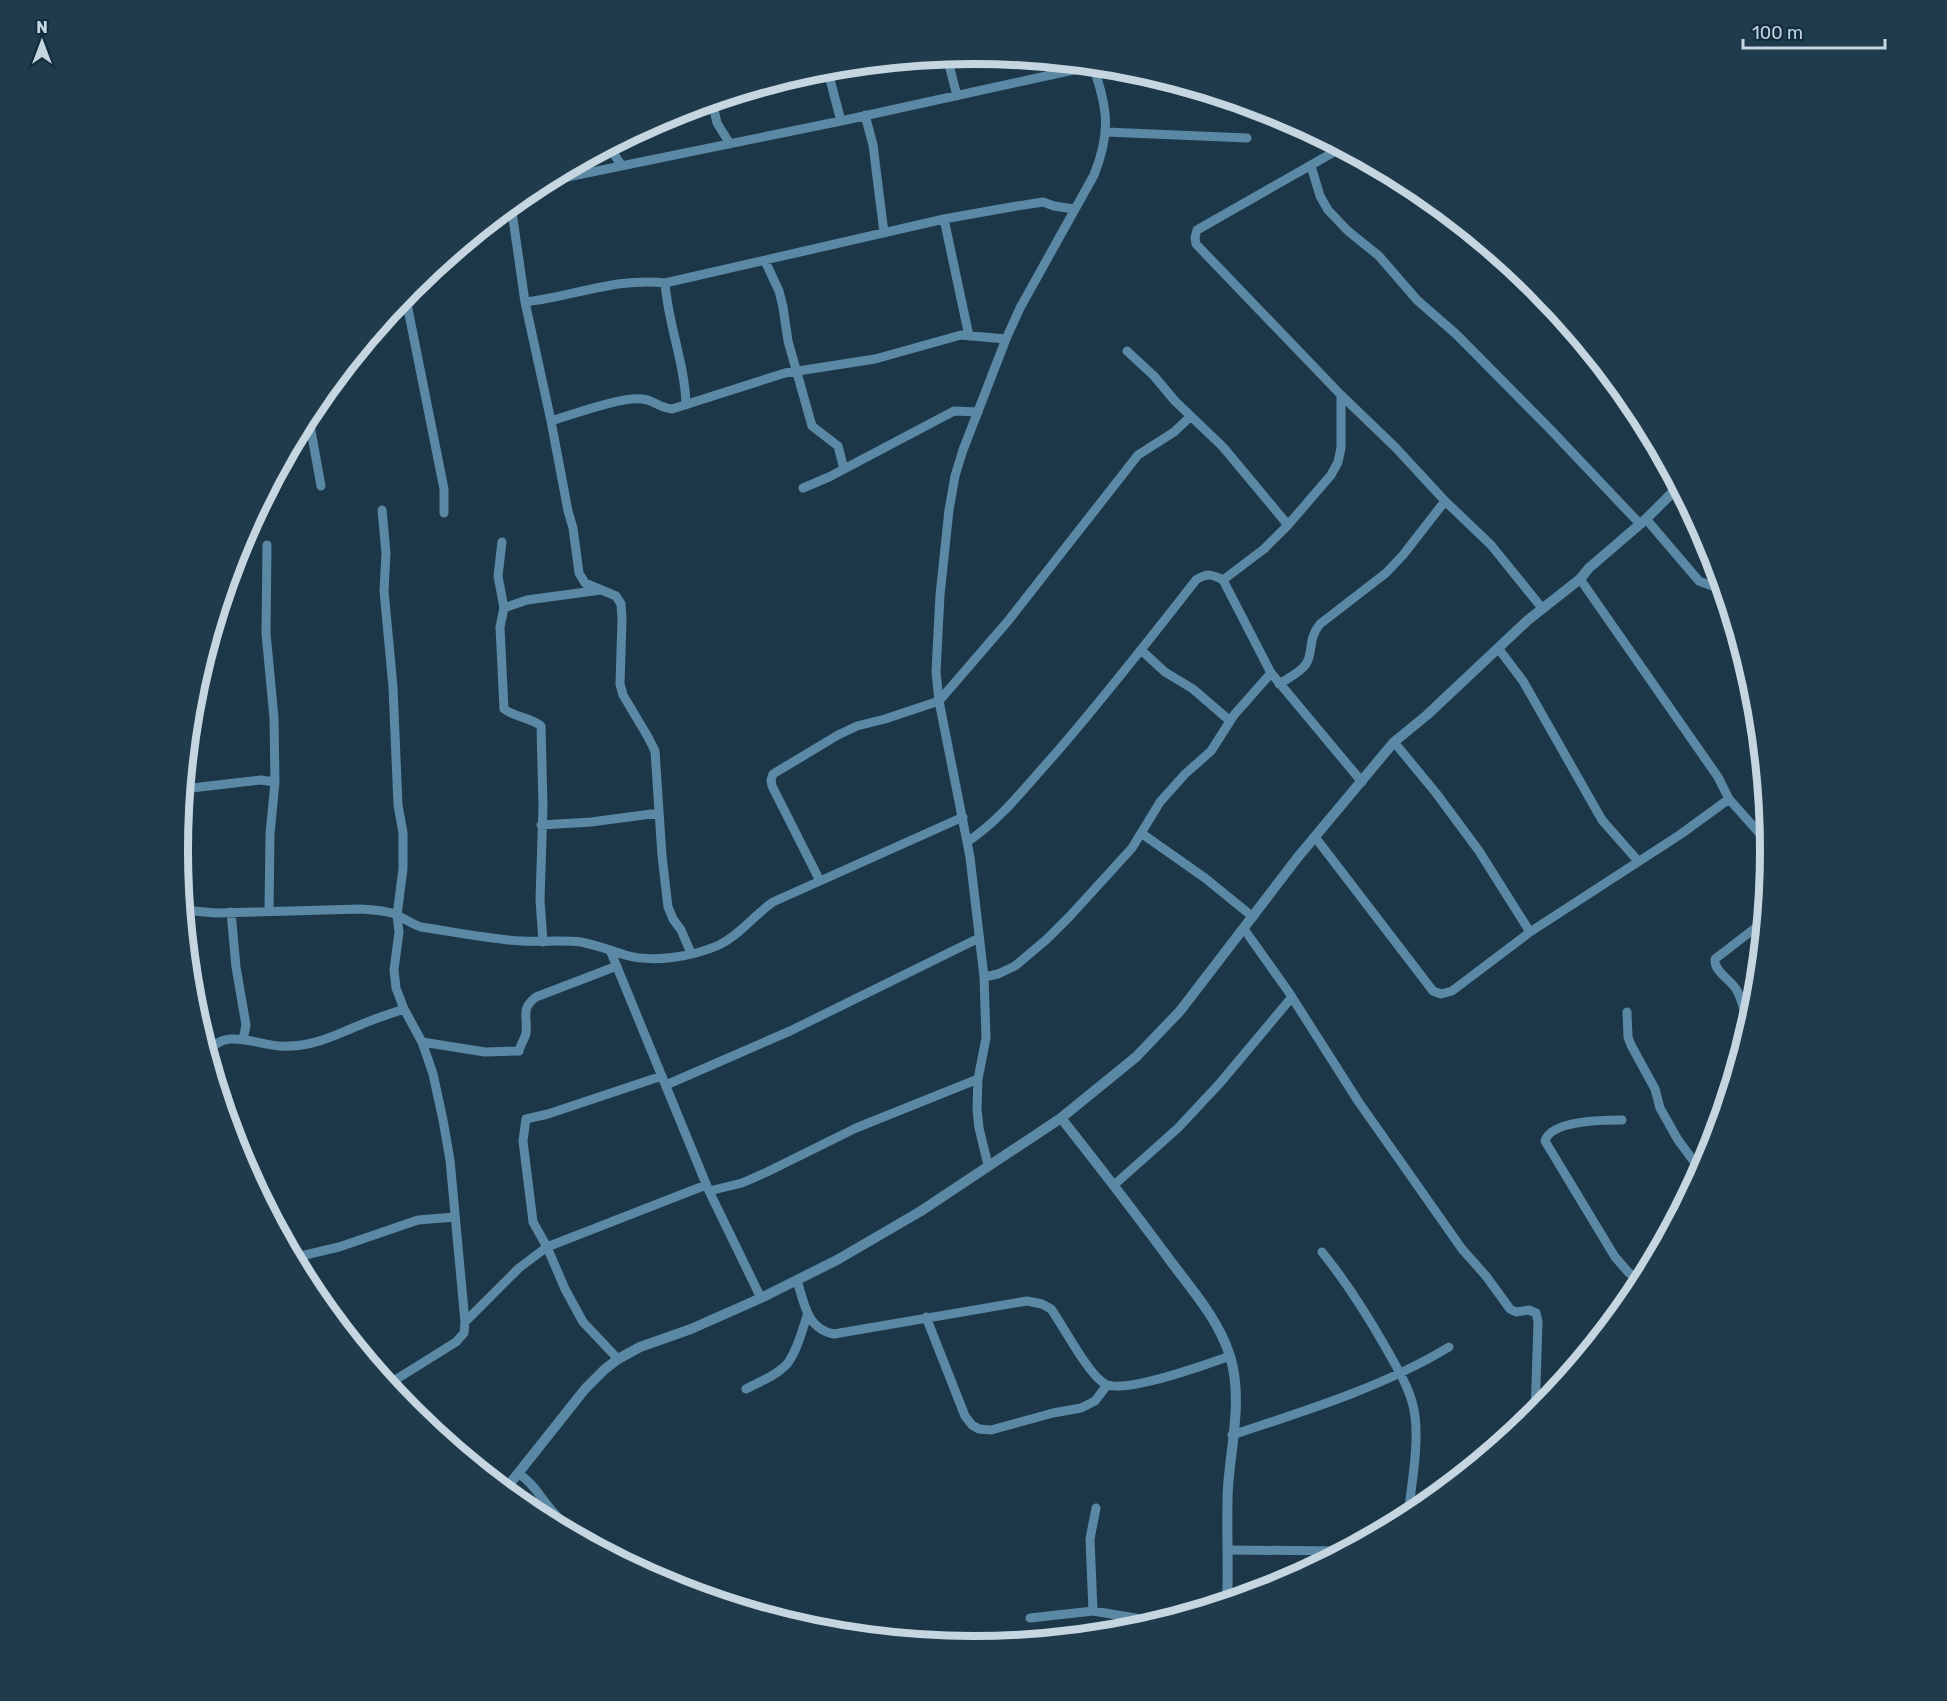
<svg xmlns="http://www.w3.org/2000/svg" width="1947" height="1701" font-family="Rubik,sans-serif">
<rect width="100%" height="100%" fill="#1c3848"/>
<g fill="none" stroke-linecap="round" stroke-linejoin="round">
<!-- minor -->
<path stroke="#5b88a5" stroke-width="9" d="M947,57L957,96
M827,68L841,121
M712,101L717,123L730,144
M865,115L873,145L884,233
M1106,132L1247,138
M609,146L621,165
M1341,148L1197,230L1195,238L1196,244L1341,395L1396,448L1445,501L1491,545L1542,608
M1311,166L1320,196L1328,210L1348,231L1379,256L1417,300L1456,334L1549,428L1640,524
M543,182L841,121L1092,66
M511,205L525,302L551,421L568,511L573,528L579,573L585,583L616,596L621,604L622,619L620,684L623,695L648,737L655,751L662,856L668,907L673,919L681,930L691,953
M944,219L969,336
M765,261L779,291L783,307L788,341L812,426L838,446L844,469
M665,283C668,324 685,364 686,405
M405,294L444,489V513
M525,302C572,297 617,277 665,283L944,219L1011,207L1043,202L1054,206L1074,209
M1127,351L1154,376L1175,401L1223,447L1288,525
M308,414L321,486
M551,421C574,414 620,397 642,399C654,400 659,408 672,409L785,373L875,359L961,335L1006,339
M803,488L829,477L954,411L978,412
M382,510L386,553L384,591L393,687L398,805L403,833V869L397,915L399,932L394,970L396,988L404,1009L422,1042L433,1074L443,1120L450,1160L465,1322L464,1333L456,1342L387,1385
M1646,519L1699,581L1723,590
M502,542L498,576L504,608L500,627L504,709C516,718 530,717 541,726L543,807L540,900L543,942
M267,545L266,633L274,718L275,782L270,834L269,911
M1580,579L1718,777L1729,799L1769,844
M1223,580L1264,549L1288,525L1331,475L1338,462L1341,448V395
M504,608L527,600L601,590
M1498,648L1523,681L1602,820L1638,861
M1141,650L1165,672L1193,689L1230,721
M1279,684C1288,678 1300,673 1306,664C1314,651 1307,640 1320,624L1386,573L1403,555L1445,501
M1394,742L1436,793L1479,851L1530,932
M183,789L261,780L275,782
M541,825L591,822L659,813
M1141,833L1205,878L1253,917
M1315,837L1433,991L1441,994L1452,991L1530,932L1681,834L1729,799
M967,842C999,821 1023,790 1048,762C1100,703 1148,641 1196,580C1207,573 1212,574 1223,580L1271,673L1362,782
M820,881L772,786L771,780L773,774L838,735L857,726L885,719L939,701L1008,621L1138,455L1174,432L1191,416
M183,910L216,913L361,909C372,910 383,910 395,914C404,918 411,924 421,927C454,932 488,939 521,941C541,942 561,940 581,942C596,945 610,950 625,955C653,963 692,957 719,945C740,935 754,915 773,902L963,817
M231,912L236,967L246,1025L243,1040
M1244,929L1288,991L1358,1101L1462,1249L1486,1276L1510,1309L1516,1312L1529,1310L1536,1313L1538,1322L1535,1415
M610,950L709,1191L761,1298
M984,977L998,974L1015,966L1047,939L1070,916L1132,848L1160,802L1185,774L1211,751L1234,715L1271,673
M1627,1012L1628,1037L1631,1045L1655,1089L1660,1108L1678,1140L1701,1171
M1749,1026C1744,1014 1743,1000 1736,989C1730,979 1714,972 1715,959L1763,922
M422,1042L485,1052L519,1051C520,1045 525,1039 526,1033C528,1017 520,1009 536,997L617,966
M207,1054C223,1027 254,1044 279,1046C312,1048 332,1036 360,1025C374,1019 390,1014 404,1009
M666,1085L790,1031L979,938
M1622,1120C1605,1120 1551,1120 1545,1141L1615,1257L1629,1273L1643,1280
M988,1165L979,1128L977,1109L978,1079L986,1038L984,977L970,857L939,701L936,672L940,595L949,510L955,476L963,450L1006,339L1020,308L1094,175C1111,132 1108,109 1093,66
M1114,1185L1178,1128L1220,1083L1292,997
M709,1191L742,1183L767,1172L856,1128L978,1079
M1322,1252C1348,1284 1366,1313 1386,1348C1398,1370 1412,1391 1415,1416C1419,1447 1411,1486 1408,1517
M292,1258L339,1247L418,1220L455,1217
M797,1280C804,1303 807,1329 834,1334L1027,1301L1042,1304L1051,1309C1064,1327 1088,1374 1105,1384C1124,1394 1208,1364 1230,1356
M926,1317L965,1416L972,1425L979,1429L991,1430L1053,1413L1081,1408L1095,1401L1107,1385
M465,1322L519,1268L547,1247L706,1185
M618,1359L583,1322L565,1289L547,1247L533,1222L523,1141L526,1119L548,1114L662,1076
M746,1389C759,1382 776,1376 787,1364C797,1351 802,1331 807,1316
M1232,1435C1305,1411 1383,1387 1449,1347
M519,1474C535,1484 542,1501 555,1514C564,1525 578,1533 590,1541L592,1545
M1228,1550L1344,1551
M1093,1611L1090,1539L1096,1508
M1030,1618L1093,1611L1160,1622"/>
<!-- tertiary -->
<path stroke="#5b88a5" stroke-width="10" d="M1061,1118C1099,1166 1136,1214 1172,1263C1194,1292 1219,1321 1230,1356C1243,1398 1231,1445 1228,1487C1226,1525 1229,1564 1227,1602
M504,1491L585,1389L605,1369L618,1359L640,1347L691,1329L761,1298L837,1260L921,1211L1061,1118L1136,1057L1180,1011L1298,857L1394,742L1427,715L1528,620L1580,579L1589,568L1646,519L1678,487"/>
</g>
<!-- crop -->
<path d="M0 0H1947V1701H0ZM188 850a786 786 0 1 1 1572 0a786 786 0 1 1-1572 0Z" fill="#203b4b" fill-rule="evenodd"/>
<path fill="none" stroke="#c6d6e0" stroke-width="8" d="M188 850a786 786 0 1 1 1572 0a786 786 0 1 1-1572 0Z"/>
<!-- north arrow -->
<g transform="translate(42 42)" stroke="#122e3e" stroke-width="4.5" paint-order="stroke">
<path d="M0-4.5L10 22L0 15L-10 22Z" fill="#c6d6e0"/>
<text y="-9" font-size="16" font-weight="bold" text-anchor="middle" fill="#c6d6e0">N</text>
</g>
<!-- scale -->
<path d="M1743 39v9h142v-9" fill="none" stroke="#c6d6e0" stroke-width="3"/>
<text x="1752" y="39" font-size="18" fill="#c6d6e0" stroke="#122e3e" stroke-width="4.5" paint-order="stroke">100 m</text>
</svg>
